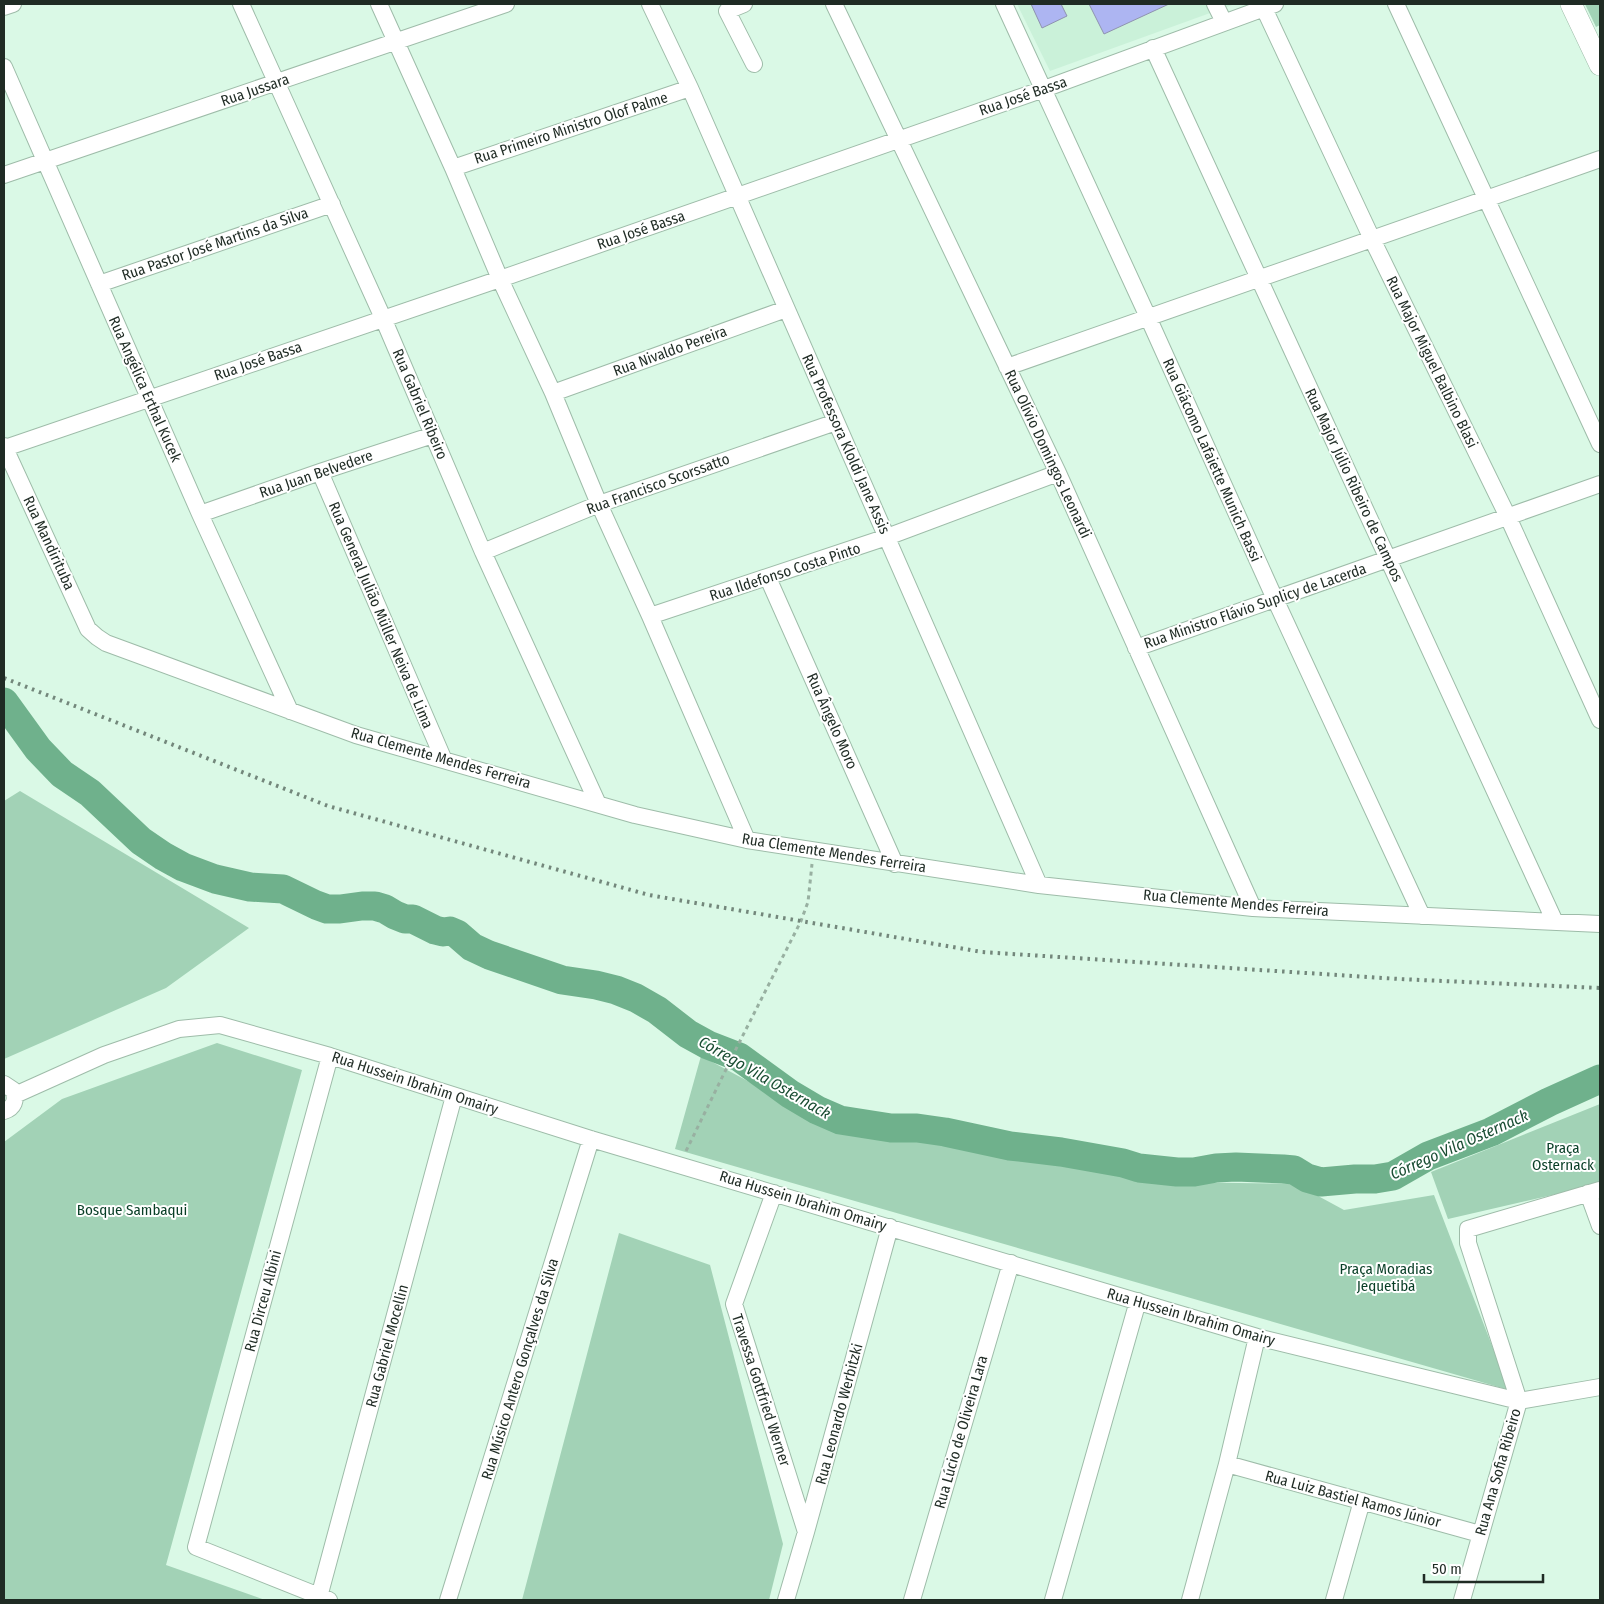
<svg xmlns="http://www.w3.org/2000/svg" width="1604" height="1604" font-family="'Fira Sans Condensed',sans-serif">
<rect width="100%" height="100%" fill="#daf9e6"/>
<!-- built -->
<path fill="#caf1d9" d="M1017,4H1235L1050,71Z"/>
<!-- green -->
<path fill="#a2d2b6" d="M1585,4H1600V25L1596,27Z
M20,791L249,928L166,988L4,1059V801Z
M217,1043L302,1070L166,1565L265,1600H4V1142L62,1099Z
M701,1056L837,1129L951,1143L1170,1182L1296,1184L1344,1210L1434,1195L1509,1390L675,1149Z
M1600,1104V1184L1448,1219L1431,1172Z
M619,1233L710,1265L783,1544L769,1600H522Z"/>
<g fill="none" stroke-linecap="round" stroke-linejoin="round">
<!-- river -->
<path stroke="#6fb18c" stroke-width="29" d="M4,702L38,749L62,774L90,793L141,841L163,856L183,867L215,879L250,887L283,889L316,905L327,909H340L362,906H375L385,909L395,915L405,919H413L435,930L443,932L450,931L457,934L472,947L489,955L562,980L596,985L616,990L636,998L657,1010L688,1034L708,1045L739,1057L790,1094L817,1110L840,1120L891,1128H917L945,1132L1010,1146L1061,1152L1123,1163L1139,1168L1177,1172H1194L1216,1168L1236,1167L1283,1169L1294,1170L1307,1178L1321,1182L1355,1179H1375L1393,1176L1428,1156L1491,1132L1549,1102L1600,1079"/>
</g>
<!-- building -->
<path fill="#adb5f2" stroke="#8f93af" d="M1031,4H1061L1067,16L1042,28Z
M1089,4H1169L1104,34Z"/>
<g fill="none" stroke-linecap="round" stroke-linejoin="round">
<defs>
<path id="minor" d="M241,4L383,318L483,552L598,804
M379,4L453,168L500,279L553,393L599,504L650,616L747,840
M650,4L690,88L1039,885
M744,4L727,11L754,64
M834,4L1058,473L1253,908
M1004,4L1148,317L1275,599L1422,916
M1215,4L1224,22
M1262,4L1372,239L1508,517L1600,720
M1396,4L1600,444
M4,7L13,4
M1153,48L1555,922
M4,67L200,514L290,711
M453,168L690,88
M4,175L506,4
M99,284L332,204
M1007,367L1600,159
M553,393L786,309
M4,446L88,629L97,637L106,643L356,735L635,815L747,840L1039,885L1253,908L1600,924
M5,448L500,279L1044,89L1275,4
M320,472L443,758
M200,514L320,472L433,435
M483,552L599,504L836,422
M768,578L895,864
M650,616L887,537L1058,473
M1136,648L1600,484
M4,1084L13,1090C17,1100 14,1108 4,1111
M15,1095L104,1055L179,1029L220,1025L330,1056L591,1139L1257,1337L1519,1401L1600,1387
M774,1193L734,1304L806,1532
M1588,1193L1600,1226
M1227,1464L1480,1534
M319,1597L454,1096
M329,1600L196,1547L330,1056
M448,1600L591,1139
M786,1600L806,1532L890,1227
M912,1600L1011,1263
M1053,1600L1138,1301
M1190,1600L1227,1464L1257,1337
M1334,1600L1362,1501
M1462,1600L1519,1401L1468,1243V1229L1600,1190"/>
<path id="major" d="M1571,4L1600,65"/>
</defs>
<!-- minor casing -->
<use href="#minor" stroke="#9ebca9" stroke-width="18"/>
<!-- major casing -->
<use href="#major" stroke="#9ebca9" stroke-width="22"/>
<!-- path -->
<path stroke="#98b0a1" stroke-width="3" stroke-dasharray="4 4" stroke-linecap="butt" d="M686,1151L738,1045L801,921L808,902L812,864"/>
<!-- minor -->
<use href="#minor" stroke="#fff" stroke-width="16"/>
<!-- major -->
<use href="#major" stroke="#fff" stroke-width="21"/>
<!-- rail -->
<path stroke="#73877b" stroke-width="4" stroke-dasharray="2.5 5" stroke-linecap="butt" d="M4,678L328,806L649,895L982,952L1399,979L1600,988"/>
</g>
<g text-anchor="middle" stroke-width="4" stroke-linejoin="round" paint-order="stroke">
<!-- street labels -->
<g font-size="15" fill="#1f2b24" stroke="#fff">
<text transform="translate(255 90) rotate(-19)" y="5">Rua Jussara</text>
<text transform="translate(1023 96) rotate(-19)" y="5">Rua José Bassa</text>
<text transform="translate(571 128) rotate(-18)" y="5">Rua Primeiro Ministro Olof Palme</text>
<text transform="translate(641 230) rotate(-19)" y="5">Rua José Bassa</text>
<text transform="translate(215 244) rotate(-19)" y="5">Rua Pastor José Martins da Silva</text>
<text transform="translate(670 351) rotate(-20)" y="5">Rua Nivaldo Pereira</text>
<text transform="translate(258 361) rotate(-19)" y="5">Rua José Bassa</text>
<text transform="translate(1432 362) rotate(64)" y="5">Rua Major Miguel Balbino Blasi</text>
<text transform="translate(145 389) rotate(66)" y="5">Rua Angélica Erthal Kucek</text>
<text transform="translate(420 404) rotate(67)" y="5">Rua Gabriel Ribeiro</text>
<text transform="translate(846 444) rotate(66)" y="5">Rua Professora Kloldi Jane Assis</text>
<text transform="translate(1048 454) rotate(65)" y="5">Rua Olívio Domingos Leonardi</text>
<text transform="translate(1212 460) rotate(66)" y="5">Rua Giácomo Lafaiette Munich Bassi</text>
<text transform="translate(316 474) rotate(-19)" y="5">Rua Juan Belvedere</text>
<text transform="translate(658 484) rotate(-20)" y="5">Rua Francisco Scorssatto</text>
<text transform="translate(1354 485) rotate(65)" y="5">Rua Major Júlio Ribeiro de Campos</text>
<text transform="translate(49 543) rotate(65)" y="5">Rua Mandirituba</text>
<text transform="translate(785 572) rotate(-18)" y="5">Rua Ildefonso Costa Pinto</text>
<text transform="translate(1255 606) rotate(-19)" y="5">Rua Ministro Flávio Suplicy de Lacerda</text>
<text transform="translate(381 615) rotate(67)" y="5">Rua General Julião Müller Neiva de Lima</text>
<text transform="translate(832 721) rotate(66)" y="5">Rua Ângelo Moro</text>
<text transform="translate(441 758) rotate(16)" y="5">Rua Clemente Mendes Ferreira</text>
<text transform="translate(834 853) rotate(9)" y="5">Rua Clemente Mendes Ferreira</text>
<text transform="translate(1236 903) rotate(5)" y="5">Rua Clemente Mendes Ferreira</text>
<text transform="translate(415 1083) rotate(18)" y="5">Rua Hussein Ibrahim Omairy</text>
<text transform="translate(803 1201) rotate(17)" y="5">Rua Hussein Ibrahim Omairy</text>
<text transform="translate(263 1301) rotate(-75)" y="5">Rua Dirceu Albini</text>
<text transform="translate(1191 1317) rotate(16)" y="5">Rua Hussein Ibrahim Omairy</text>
<text transform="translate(387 1346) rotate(-75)" y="5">Rua Gabriel Mocellin</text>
<text transform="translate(520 1369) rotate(-73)" y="5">Rua Músico Antero Gonçalves da Silva</text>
<text transform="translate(761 1390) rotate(72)" y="5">Travessa Gottfried Werner</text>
<text transform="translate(839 1414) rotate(-75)" y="5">Rua Leonardo Werbitzki</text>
<text transform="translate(961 1432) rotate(-74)" y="5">Rua Lúcio de Oliveira Lara</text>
<text transform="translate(1498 1472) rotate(-74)" y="5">Rua Ana Sofia Ribeiro</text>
<text transform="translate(1353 1499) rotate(15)" y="5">Rua Luiz Bastiel Ramos Júnior</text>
</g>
<!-- park labels -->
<g font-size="15" fill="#083e26" stroke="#fff">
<text x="1563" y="1153">Praça<tspan x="1563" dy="17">Osternack</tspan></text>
<text x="132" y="1215">Bosque Sambaqui</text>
<text x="1386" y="1274">Praça Moradias<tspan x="1386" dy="17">Jequetibá</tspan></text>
</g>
<!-- water labels -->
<g font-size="16" font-style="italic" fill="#1a4d33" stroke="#fff">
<text transform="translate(765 1077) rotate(30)" y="6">Córrego Vila Osternack</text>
<text transform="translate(1459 1144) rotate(-24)" y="6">Córrego Vila Osternack</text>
</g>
</g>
<!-- border -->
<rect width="1604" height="1604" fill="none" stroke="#1f2b24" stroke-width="10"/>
<!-- scale -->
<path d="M1424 1574v8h119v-8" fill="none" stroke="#1f2b24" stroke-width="2.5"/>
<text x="1432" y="1574" font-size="15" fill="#1f2b24" stroke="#ffffff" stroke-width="4" paint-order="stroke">50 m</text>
</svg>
